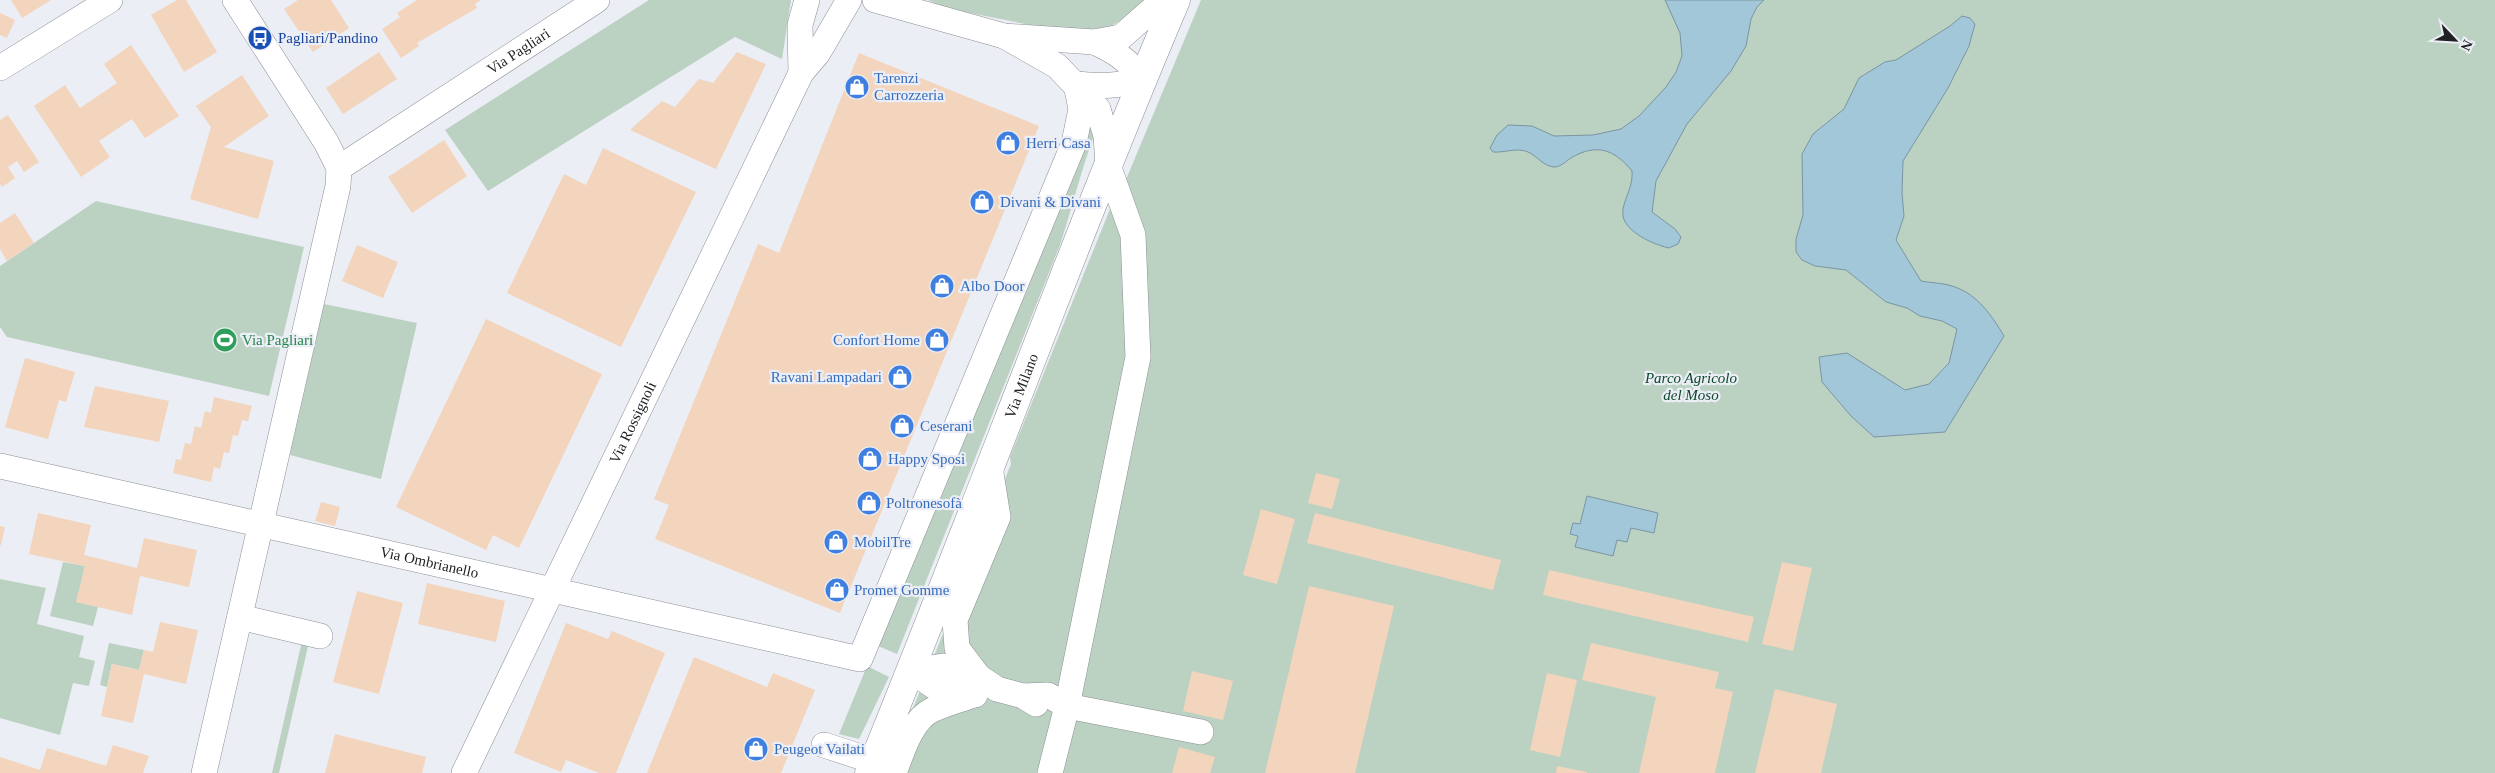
<svg xmlns="http://www.w3.org/2000/svg" width="2495" height="773" font-family="'Times New Roman',serif">
<rect width="100%" height="100%" fill="#eceef5"/>
<!-- green -->
<path fill="#bbd2c3" d="M649,0H791L782,59L735,37L488,191L445,130Z
M928,0H1145L1142,7L1108,28L1060,31L945,8Z
M1201,0H2495V773H887L1011,464L1010,457L1112,204L1117,201Z
M1087,118L1095,133C1081,170 1072,208 1060,245L897,654L878,646Z
M96,201L304,247L269,396L7,337L0,327V266Z
M324,304L417,323L381,479L290,455Z
M63,562L85,566L77,602L98,607L93,626L50,616Z
M0,579L46,588L37,624L84,636L79,657L95,661L89,686L73,683L60,735L0,718Z
M302,641L309,642L279,773H272Z
M109,643L144,650L139,670L112,664L107,687L100,685Z
M867,666L889,677L859,739L839,734Z"/>
<!-- water -->
<path fill="#a1c7d8" stroke="#7a95a1" d="M1665,0H1764L1757,7L1751,19L1746,46L1731,71L1687,124L1656,181L1652,212L1675,229L1681,237L1678,244L1669,248C1657,245 1647,241 1637,234C1607,213 1634,198 1632,171C1614,149 1596,143 1571,158C1566,161 1561,167 1554,167C1543,166 1537,156 1528,152C1517,147 1505,153 1493,152L1490,148L1497,135L1508,125L1532,126L1554,136L1593,135L1621,129L1639,116L1666,87L1676,72L1682,56L1680,33Z
M1962,16L1970,18L1975,24L1969,46L1948,88L1903,161L1902,193L1904,216L1896,240L1921,281C1932,283 1945,283 1955,287C1978,295 1992,316 2004,336L1945,432L1874,437L1851,416L1822,382L1819,357L1847,353L1905,390L1929,384L1949,363L1957,329L1942,321L1920,316L1907,308L1886,302L1846,270L1815,266L1802,260L1796,252V239L1803,215L1802,154L1813,134L1844,109L1859,78L1885,62L1896,60L1950,26Z
M1587,496L1658,513L1654,533L1631,528L1627,542L1617,540L1613,556L1575,547L1578,536L1570,534L1573,523L1580,524Z"/>
<!-- building -->
<path fill="#f3d4bc" d="M11,0H51L22,18Z
M177,0H186L217,52L184,72L151,15Z
M298,0H331L349,28L313,52L284,9Z
M417,0H481L475,4L477,8L417,43L419,46L401,58L382,29L400,17L397,13Z
M0,13L15,20L7,38L0,35Z
M131,45L179,116L145,138L132,119L99,141L110,157L81,177L34,106L65,85L80,108L117,83L104,64Z
M379,52L397,79L343,114L326,88Z
M737,52L766,64L716,169L630,130L662,101L675,107L699,79L713,83Z
M859,53L1039,126L840,613L655,539L669,505L654,499L758,244L779,253Z
M242,75L269,116L224,147L274,161L258,219L190,199L211,127L196,106Z
M8,115L39,162L24,172L17,161L8,167L15,178L2,187L0,184V120Z
M444,140L467,176L412,213L388,177Z
M603,148L696,192L621,347L507,293L564,174L586,185Z
M15,213L34,243L7,261L0,249V223Z
M357,245L398,262L383,298L342,281Z
M486,319L602,374L519,548L493,535L486,550L396,507Z
M25,358L75,372L66,402L59,400L48,439L5,427Z
M95,386L169,401L159,442L84,427Z
M214,397L252,406L248,421L242,420L238,436L233,435L229,453L224,452L220,469L214,467L211,482L173,473L176,459L181,460L185,443L191,444L195,426L201,428L205,411L211,413Z
M1316,473L1340,479L1332,509L1308,503Z
M321,502L340,507L335,526L315,521Z
M1261,509L1295,519L1277,584L1243,575Z
M38,513L91,525L84,555L137,568L144,538L197,550L189,587L140,576L132,615L76,602L85,566L29,554Z
M1315,513L1501,560L1493,590L1307,543Z
M0,526L5,527L1,545H0Z
M1782,562L1812,568L1793,651L1762,644Z
M1549,570L1754,617L1748,642L1543,595Z
M427,583L505,601L496,642L418,624Z
M1309,586L1394,606L1355,773H1265Z
M357,591L403,603L379,694L333,682Z
M160,622L198,630L186,684L144,674L133,723L101,716L112,664L139,670L144,650L153,652Z
M566,623L608,639L612,631L665,653L616,773H599L566,760L561,772L514,753Z
M1591,643L1719,672L1715,688L1733,692L1715,773H1639L1656,697L1582,680Z
M694,657L767,687L773,673L815,690L781,773H647Z
M1192,671L1233,681L1223,720L1183,711Z
M1547,673L1577,680L1560,757L1530,750Z
M1775,689L1837,704L1821,773H1755Z
M335,734L426,757L422,773H325Z
M113,745L149,756L143,773H0V757L40,770L47,748L106,766Z
M1179,747L1215,757L1210,773H1172Z
M1557,766L1587,772V773H1556Z"/>
<g fill="none" stroke-linecap="round" stroke-linejoin="round">
<defs>
<g id="minor">
<path d="M875,0L1004,36L1094,42L1121,37L1163,0"/>
<path d="M1004,36L1057,66L1098,109L1106,136L1108,165L1133,235L1138,357L1067,706L1050,773"/>
<path d="M0,68L110,0"/>
<path d="M801,73L800,25L807,0"/>
<path d="M1076,84C1100,87 1119,86 1142,79C1129,61 1115,51 1094,42"/>
<path id="s1" d="M339,168L597,0"/>
<path id="s2" d="M0,466L860,659L1074,143L1081,109L1076,84"/>
<path d="M240,617L320,636"/>
<path d="M911,671L943,666L979,677L997,689L1023,696L1036,704"/>
<path d="M911,671L935,687L975,695"/>
<path d="M979,677L957,648L955,620L998,517L990,467"/>
<path d="M1023,696L1048,695L1067,706L1201,732"/>
<path d="M824,745L873,761"/>
<path d="M204,773L338,186L339,168L326,142L235,0"/>
<path id="s3" d="M464,773L801,73L818,53L849,0"/>
<path d="M894,773C902,753 911,720 932,710C945,704 960,700 973,695"/>
</g>
<g id="major">
<path id="s4" d="M869,773C974,517 1068,255 1176,0"/>
</g>
</defs>
<!-- minor casing -->
<use href="#minor" stroke="#8c8e95" stroke-width="26"/>
<!-- major casing -->
<use href="#major" stroke="#8c8e95" stroke-width="29"/>
<!-- minor -->
<use href="#minor" stroke="#fff" stroke-width="25"/>
<!-- major -->
<use href="#major" stroke="#fff" stroke-width="28"/>
</g>
<!-- icons -->
<defs>
<symbol id="bus-disc" viewBox="-11 -11 22 22"><circle r="9.5" fill="#1a4fb4" stroke="#eceef5"/><path d="M-5-6H5V4H4V6H2V4H-2V6H-4V4H-5ZM-3.5-4V0h7V-4ZM-3.5 1.2v1.5H-2V1.2ZM2 1.2v1.5H3.5V1.2Z" fill="#fff"/></symbol>
<symbol id="shop-disc" viewBox="-11 -11 22 22"><circle r="9.5" fill="#3f7fe0" stroke="#eceef5"/><path d="M-5-2.5h2.3a2.7 3.5 0 0 1 5.4 0H5L5.5 6h-11ZM-1.5-2.5h3a1.5 2.3 0 0 0-3 0Z" fill="#fff"/></symbol>
<symbol id="stadium-disc" viewBox="-11 -11 22 22"><circle r="9.5" fill="#2e9e5b" stroke="#eceef5"/><path d="M0-5a6.5 5 0 1 0 0 10a6.5 5 0 1 0 0-10ZM-3.5-1.8h7v3.6h-7Z" fill="#fff"/></symbol>
</defs>
<g fill-rule="evenodd">
<use href="#bus-disc" x="246" y="24" width="28" height="28"/>
<use href="#shop-disc" x="843" y="73" width="28" height="28"/>
<use href="#shop-disc" x="994" y="129" width="28" height="28"/>
<use href="#shop-disc" x="968" y="188" width="28" height="28"/>
<use href="#shop-disc" x="928" y="272" width="28" height="28"/>
<use href="#stadium-disc" x="211" y="326" width="28" height="28"/>
<use href="#shop-disc" x="923" y="326" width="28" height="28"/>
<use href="#shop-disc" x="886" y="363" width="28" height="28"/>
<use href="#shop-disc" x="888" y="412" width="28" height="28"/>
<use href="#shop-disc" x="856" y="445" width="28" height="28"/>
<use href="#shop-disc" x="855" y="489" width="28" height="28"/>
<use href="#shop-disc" x="822" y="528" width="28" height="28"/>
<use href="#shop-disc" x="823" y="576" width="28" height="28"/>
<use href="#shop-disc" x="742" y="735" width="28" height="28"/>
</g>
<g text-anchor="middle" stroke-width="4.5" stroke-linejoin="round" paint-order="stroke">
<!-- transit labels -->
<g font-size="15" fill="#164399" stroke="#eceef5" text-anchor="start">
<text x="278" y="43">Pagliari/Pandino</text>
</g>
<!-- street labels -->
<g font-size="15" fill="#1f2022" stroke="#eceef5">
<text dy="5" stroke="none"><textPath href="#s1" startOffset="214">Via Pagliari</textPath></text>
<text dy="5" stroke="none"><textPath href="#s4" startOffset="416">Via Milano</textPath></text>
<text dy="5" stroke="none"><textPath href="#s3" startOffset="389">Via Rossignoli</textPath></text>
<text dy="5" stroke="none"><textPath href="#s2" startOffset="440">Via Ombrianello</textPath></text>
</g>
<!-- shop labels -->
<g font-size="15" fill="#366cbe" stroke="#eceef5" text-anchor="start">
<text x="874" y="83">Tarenzi<tspan x="874" dy="17">Carrozzeria</tspan></text>
<text x="1026" y="148">Herri Casa</text>
<text x="1000" y="207">Divani &amp; Divani</text>
<text x="960" y="291">Albo Door</text>
<text x="920" y="345" text-anchor="end">Confort Home</text>
<text x="882" y="382" text-anchor="end">Ravani Lampadari</text>
<text x="920" y="431">Ceserani</text>
<text x="888" y="464">Happy Sposi</text>
<text x="886" y="508">Poltronesofà</text>
<text x="854" y="547">MobilTre</text>
<text x="854" y="595">Promet Gomme</text>
<text x="774" y="754">Peugeot Vailati</text>
</g>
<!-- leisure labels -->
<g font-size="15" fill="#27864d" stroke="#eceef5" text-anchor="start">
<text x="242" y="345">Via Pagliari</text>
</g>
<!-- park labels -->
<g font-size="15" font-style="italic" fill="#0a472b" stroke="#eceef5">
<text x="1691" y="383">Parco Agricolo<tspan x="1691" dy="17">del Moso</tspan></text>
</g>
</g>
<!-- north arrow -->
<g transform="translate(2455 40) rotate(115)" stroke="#eceef5" stroke-width="4" paint-order="stroke">
<path d="M0-4L9 19L0 12L-9 19Z" fill="#1f2022"/>
<text y="-8" font-size="14" font-weight="bold" text-anchor="middle" fill="#1f2022">N</text>
</g>
</svg>
